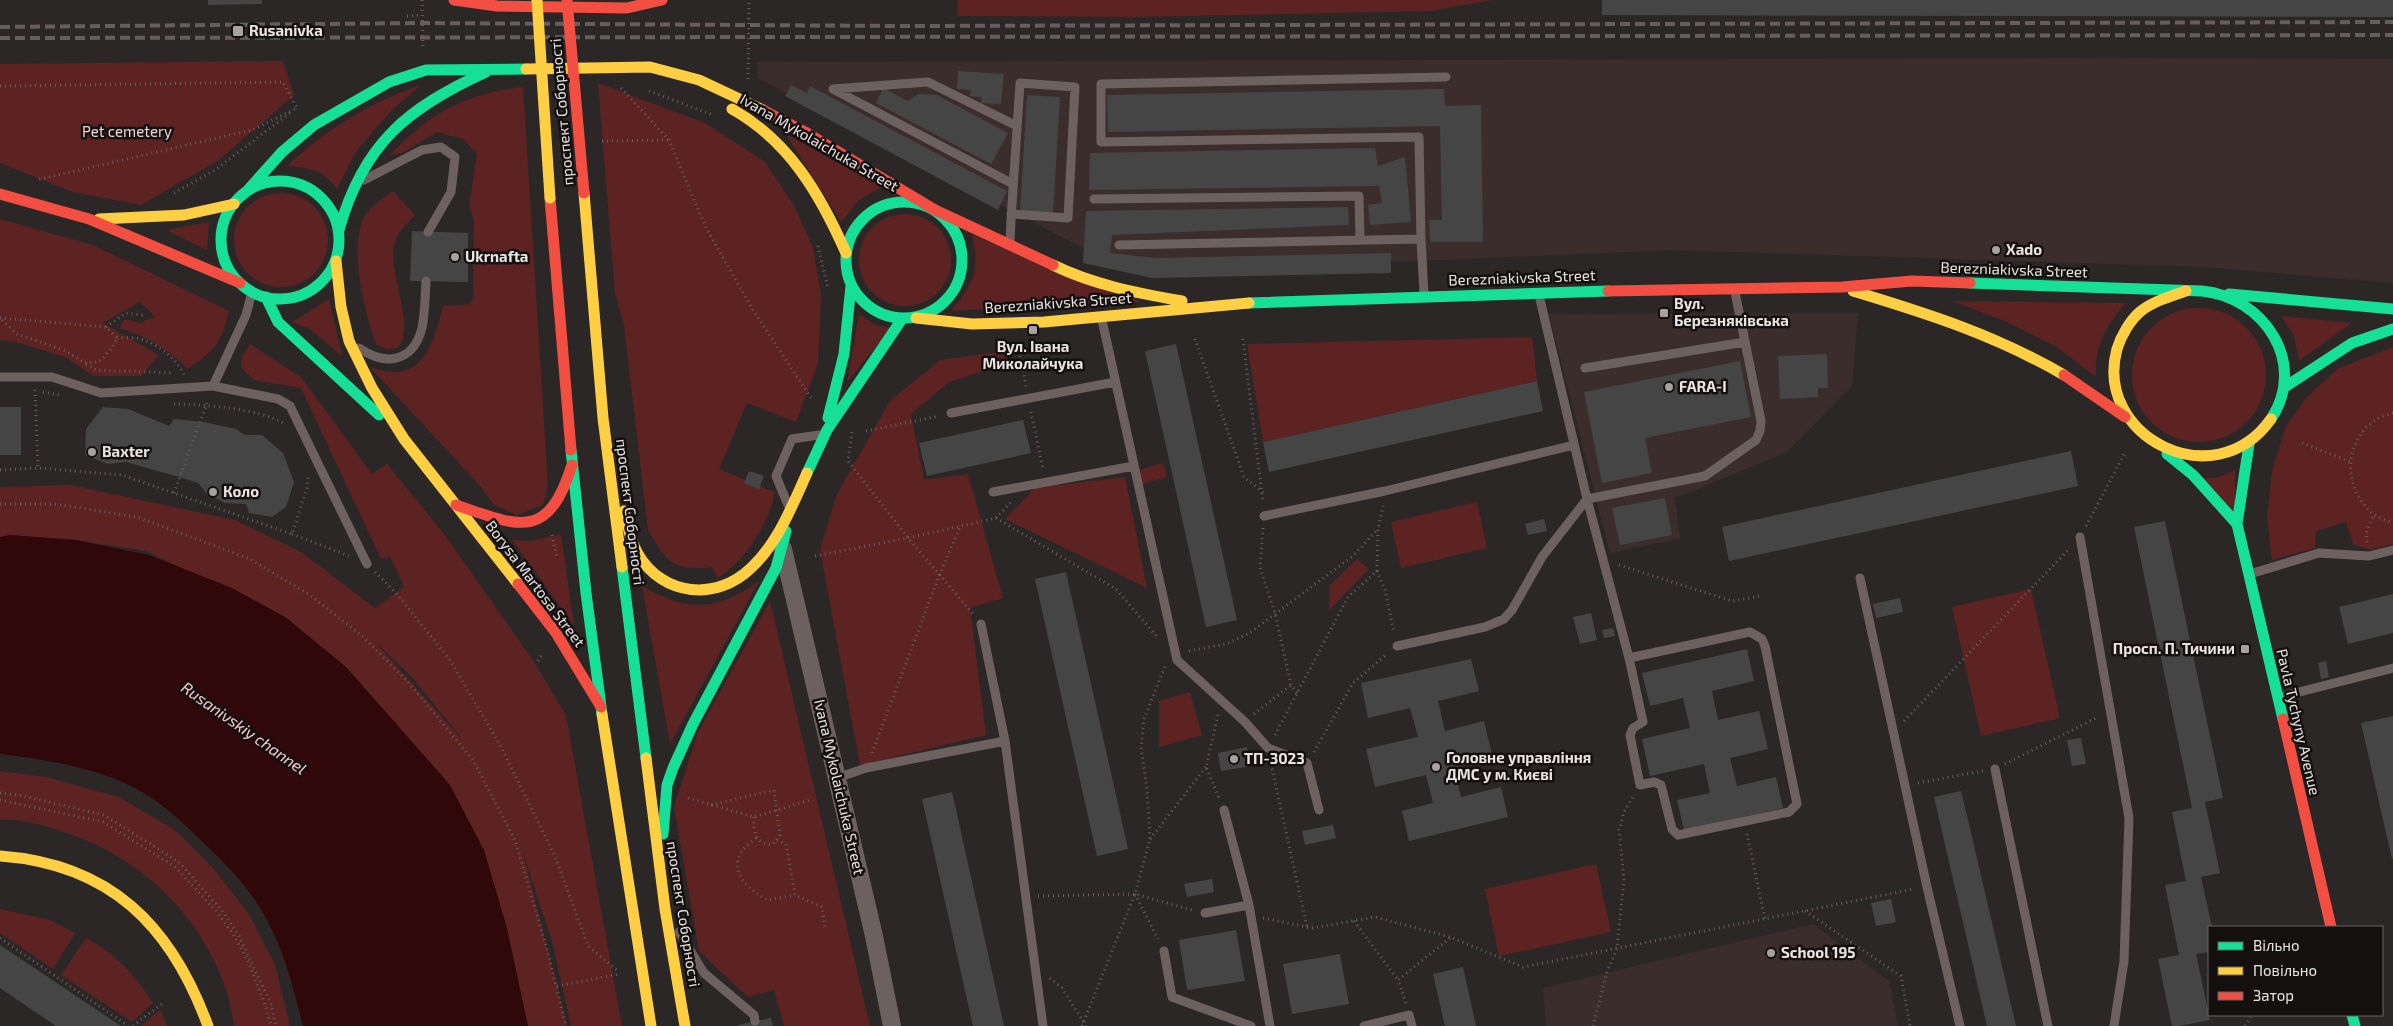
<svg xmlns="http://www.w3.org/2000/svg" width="2393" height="1026" font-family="'Exo 2',sans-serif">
<rect width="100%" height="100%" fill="#2c2727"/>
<!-- built -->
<path fill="#3b2d2b" d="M2105,58L2393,59V283L2205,267L1673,250L1233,269H1132L1081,247L758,78L757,62Z
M1858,313L1852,386L1787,452L1675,498L1680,539L1610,553L1549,314Z
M1813,924L1889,981L1898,1026H1546L1543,988Z"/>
<!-- green -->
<path fill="#5c2322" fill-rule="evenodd" d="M957,0H1492L1431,11L1133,17L958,16Z
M283,61L294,95L219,160L141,205L73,192L0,163V64Z
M598,83L705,123L765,162L793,204L813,247L821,295L818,364L796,422L747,403L719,469L775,492C768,525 746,560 718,578L712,567C672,571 667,562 648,530L624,325L615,293Z
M421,85L393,109L357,150L337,189C323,169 310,168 287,166C326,130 370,102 421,85Z
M523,87L548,486L543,505L517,515L494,505L481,487L369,366C420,388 433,347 443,306L469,304L473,299L474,221L469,205L477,154L463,139L437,132L402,153L390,155C429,113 467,93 523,87Z
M786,134L882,187L859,200L841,222Z
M393,191L415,215C408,223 398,231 395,242C386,271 417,324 398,348L386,349L376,344C365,313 347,244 366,214C372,205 384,198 393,191Z
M234 240a47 47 0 1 1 94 0a47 47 0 1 1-94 0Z
M859 260a46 46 0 1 1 92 0a46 46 0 1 1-92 0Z
M0,219L93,245L229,311C221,344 215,350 188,369C165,347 149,337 119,328L125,319L140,323L155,317L140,302L103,323L159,355L141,376H94L65,357L16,342L0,340Z
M209,222L207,250L166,230Z
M972,235L1142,302L1052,305L951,311C973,284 981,271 972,235Z
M329,299L342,356L310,329L292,322Z
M1952,301L2126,303C2106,325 2094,346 2096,377L2055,346L2005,321Z
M2132 375a67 67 0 1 1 134 0a67 67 0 1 1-134 0Z
M859,314L875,325L891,328L847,382Z
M2281,316L2352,323L2299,361L2294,335Z
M1532,337L1537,381L1263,442L1247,344Z
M250,344L301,377L372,474L387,464L444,534L534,662L566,715L622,1026H571L553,945L522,849L567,1026H528L518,981L450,785L346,667L288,619L146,551L76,540L10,535L0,537V487L70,485L235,520L301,552L375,608L404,587L390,556L381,559L301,388L254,380L241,367L242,357ZM373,640L410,675L461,737H460Z
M2393,347V544L2369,550L2353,544L2346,522L2316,531L2315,548L2272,560L2267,518L2272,471L2286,426L2307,397L2337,369Z
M1007,351L1008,363L949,382L911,414L924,480L968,474L1003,598L970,608L986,735L860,765L820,550L837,494L890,401L940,360Z
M1163,463L1167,477L1143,484L1139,470Z
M2235,470V516L2202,478H2216Z
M1125,477L1147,588L1005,519L1035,488Z
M1477,502L1487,548L1401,568L1391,522Z
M561,534L574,626L512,540L532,541Z
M1357,559L1369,569L1329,610L1330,585Z
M759,581L670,744L642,586C688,613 717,611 759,581Z
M2031,589L2060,718L1981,736L1952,607Z
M770,601L870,1026H784L774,990L748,997L699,951L674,807L698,732Z
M1190,692L1202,735L1159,747V701Z
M0,771L46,777L119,797L175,830L213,868L249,914L275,965L290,1026H234C232,1014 230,1001 226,989C200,914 141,858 67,833C47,826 22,818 0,820Z
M1596,864L1611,932L1499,956L1485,889Z
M0,909L50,920L75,933L53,969L0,933Z
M86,938C114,952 136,976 153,1003L132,1022L61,975Z
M160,1010L167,1026H141Z"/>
<!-- water -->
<path fill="#310809" d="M10,535L76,540L149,555L232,588L285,617L346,667L450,785L484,850L507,928L528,1026H303C294,991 285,954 268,922C254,894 231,869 209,848C188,828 168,807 142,792C101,768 47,760 0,754V537Z"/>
<!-- building -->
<path fill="#454546" d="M208,0H262V4L208,5Z
M1602,0H2393V17L1602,15Z
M958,71L1004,74L1001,104L981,103L982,97L970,96L971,90L957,89Z
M791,85L807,93L810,86L1007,191L998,210L785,96Z
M883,88L908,101L918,94L937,95L1008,133L991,164L876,103Z
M1444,89L1445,106L1481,105L1483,242H1430L1429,220H1442L1440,126L1108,132L1107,95Z
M1027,95L1060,97L1053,214L1020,212Z
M1375,148L1378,166L1405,157L1411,222L1370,225L1368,205L1382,203L1379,186L1089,190L1090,153Z
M1348,207L1349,225L1112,235L1110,253L1156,258L1391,253V273L1152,278L1083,263L1086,211Z
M412,231L468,233V282L410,281Z
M1176,344L1237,620L1206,627L1145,351Z
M1827,354L1828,388H1818V397L1780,399L1778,356Z
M1740,361L1751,417L1645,438L1652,473L1602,483L1584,392Z
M1537,381L1543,411L1269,472L1263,442Z
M0,407H21V455H0Z
M103,407L128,409L169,426L174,419L204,422L236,429L245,435H262L283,453L294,482L286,507L272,517L249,513L246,504L225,503L207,494L198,483L186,479L126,462L108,464L85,455L86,429Z
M1023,420L1031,453L927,476L919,443Z
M2071,451L2078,486L1729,561L1722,527Z
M749,471L764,476L759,489L744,483Z
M1665,498L1672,535L1620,545L1612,508Z
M1544,519L1547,531L1528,535L1525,524Z
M2165,521L2223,798L2205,802L2220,873L2201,877L2212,927H2209V952L2196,954L2210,1020L2179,1026H2172L2158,959L2179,955L2165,885L2186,881L2172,812L2192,808L2134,527Z
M1066,572L1128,849L1097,856L1035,579Z
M2393,594V633L2348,644L2339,607Z
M1900,598L1903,612L1876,618L1873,604Z
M1591,613L1597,640L1580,644L1573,617Z
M1613,628L1615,636L1604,638L1602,630Z
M1747,649L1754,681L1712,691L1718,720L1759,711L1768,749L1730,758L1737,786L1776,777L1783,808L1684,830L1677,800L1710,793L1704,764L1650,776L1642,739L1690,728L1683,698L1650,706L1642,673Z
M1471,659L1479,691L1438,701L1445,731L1484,721L1493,759L1454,768L1461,797L1501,787L1508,817L1409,841L1402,811L1433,803L1426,775L1375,787L1366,749L1418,737L1410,708L1368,718L1361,683Z
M2326,661L2329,677L2321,679L2318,663Z
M2393,716V859H2392L2361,723Z
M2081,738L2086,764L2072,766L2067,740Z
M1247,747L1251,766L1221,771L1218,753Z
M1961,791L1969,824L2016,1026H1987L1934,797Z
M952,792L959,823L1004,1026H973L922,799Z
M1333,825L1336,838L1305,845L1302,831Z
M1212,879L1214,892L1187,897L1184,884Z
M1891,899L1896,922L1876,926L1871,903Z
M1236,930L1245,981L1187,990L1179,940Z
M0,945L121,1026H56L0,988Z
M1340,954L1349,1004L1292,1014L1283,964Z
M1463,967L1476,1026H1445L1433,974Z
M771,1018L773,1026H738V1025Z"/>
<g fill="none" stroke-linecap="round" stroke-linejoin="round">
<!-- path -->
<path stroke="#685f5e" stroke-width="3" stroke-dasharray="1 4" stroke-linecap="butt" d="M422,0L423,49
M407,16L421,15
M748,79L749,0
M0,86L283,82L297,108L252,130L36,180
M621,88L669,140L706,228L753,310L811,398
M649,91L713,115
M602,141L669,140
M174,193L215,170L290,113
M818,246L828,289
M0,318L106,327L117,338L112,348L99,362L85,363L66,351L17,334L0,318
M106,327L126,313L143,315
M117,338C124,338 134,337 141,339C158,344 177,359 184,375
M1195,339L1244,477L1263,492
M1243,339L1263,502
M1018,346L1026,386
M86,364L96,370L173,373
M35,390L38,468
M43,392L59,395
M174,404C202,404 260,409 283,423
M1031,412L1043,469
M2393,413C2387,415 2380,417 2375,420C2343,443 2343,488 2372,513C2378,518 2386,520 2393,523
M866,431L939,416
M852,432L848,461L908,538L973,614
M2302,443L2351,462
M0,470L38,468L122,475L292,534L307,488L308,477
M174,493L207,403
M0,504H55L137,517L250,559L310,595L362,636L408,682L473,760L515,840L547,949L566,1026
M996,518L1116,589L1158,638
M2086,526L2126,451
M1263,528L1260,567L1275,613L1291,685L1297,693
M292,534L349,556
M552,535L557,558
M2367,542L2366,533L2374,514
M815,556L908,538L996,518L1011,502
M1619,565L1732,601L1760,596
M1377,571L1385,590L1394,633
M375,572L396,593L450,660L500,745L555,856L588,946L618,971
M1189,651L1226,644L1248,634L1353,556L1378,529
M538,661L543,653
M1254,714L1291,685
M1218,715L1206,767L1219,798
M1904,721L2069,549
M1275,735L1348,597L1377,571L1378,529L1383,506
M1314,752L1353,683L1387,654
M872,753L939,576L960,527
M1271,764L1307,927
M2005,764L2098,717
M1918,783L1983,771
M0,793L23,796L104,815L179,862L223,912L239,936L271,1004L276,1026
M688,798L754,817L810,800
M0,800L103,822L174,866L216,911L233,934L248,961L266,1007L271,1026
M711,805L774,790L780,835L772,845C755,843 753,832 754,817
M1747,834L1765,919
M756,838C723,862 738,883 767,900L795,895
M1150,839L1206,767
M777,840L786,844L795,895L822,907L825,927
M1135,894L1158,939
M1038,896L1135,894L1192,910
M1805,911L1901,976L1910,1026
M1263,918L1312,928L1375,917L1450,937L1523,967L1914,889
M1354,921L1398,980
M0,938L128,1026
M1050,978L1062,988L1086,1026
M557,986L620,974
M1406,1003L1398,980L1450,938
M133,1026L163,1003
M1082,1026L1135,894L1150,839L1147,790L1141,747L1144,719L1165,666
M1593,1026L1607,972L1617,948L1624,879L1619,830L1624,812L1634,795
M2245,1026L2252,1015"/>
<!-- lane -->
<path stroke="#6d6160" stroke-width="9" d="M364,180L422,150L441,147L455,157L451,192L428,232
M1013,184L833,89L928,82L1017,126
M1094,199L1359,196L1360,240
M1421,239L1419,137L1101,142V84L1446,77
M1010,242L1011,220L1020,83L1075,87L1068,218L1011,214
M1119,245L1421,239L1424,294
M1539,295L1587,499L1629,658
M1102,320L1177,660L1245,722L1268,748L1307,763L1319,810
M359,348C385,366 413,363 422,328C425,313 425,297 426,281
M1585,368L1745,342
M0,377H52L101,393L213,386L246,315L252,292
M213,386L278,399L290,406L367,564
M951,413L1115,382
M993,492L1134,466
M788,505L776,476L792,439L819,435
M1264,516L1385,491L1574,445
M2080,537L2129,818L2124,961L2114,1026
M2250,574L2319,553L2369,556L2393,550
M1860,578L1927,887L1960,1026
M981,624L1005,741L1043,1026
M1750,632L1762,639L1765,646L1797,804L1789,812L1678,835L1672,829L1661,785L1654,782L1640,785L1630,735L1633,728L1643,722L1629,658Z
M1397,646L1485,627L1504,619L1512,610L1542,557L1587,499L1705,476L1756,440L1760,431L1761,421L1735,292
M2280,697L2393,668
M1995,769L2048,1026
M837,778L866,768L1005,741
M1224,810L1249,905
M1205,913L1249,905L1270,1026
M679,932L704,973L754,1015L755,1021
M1164,951L1172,997L1251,1026
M1364,1026L1409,1015L1412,1026"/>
<!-- street -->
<path stroke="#6d6160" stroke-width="18" d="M783,549L874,936L892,1026"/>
<!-- fast -->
<path stroke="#16e098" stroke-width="11" d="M221 240a59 59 0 1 1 118 0a59 59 0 1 1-118 0Z
M248,190L282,152L314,125L389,82L426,70L526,69
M846 260a58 58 0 1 1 116 0a58 58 0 1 1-116 0Z
M339,230C363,144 407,108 486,72
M1970,283L2202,291C2264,297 2308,363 2271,419
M2229,294L2393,309
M266,297L278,322L379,415
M1249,303L1608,291
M2285,387L2352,343L2393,329
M828,418L844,354L851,286
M2249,444L2237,524L2283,719
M571,450L586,593L602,714
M2167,454L2193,475L2237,524
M807,473L827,430L902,319
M622,567L646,758
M663,834L667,785L673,768L693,724L776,568L786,531
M2352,1015L2355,1026"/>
<!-- slow -->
<path stroke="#ffcf43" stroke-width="11" d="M526,69L650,67L699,80L763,110
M732,109C789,141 820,194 846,253
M584,193L603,418L622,567
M99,219L184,215L234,204
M336,261L341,307L349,341L372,388L404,439L518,584
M1053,265C1094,285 1137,293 1182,301
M1853,291C1929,314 1995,335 2064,375
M2186,291C2171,296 2154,301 2141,311C2130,320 2121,336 2117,349C2093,436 2214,499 2271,419
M916,318L972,324L1044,322L1249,303
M624,511C627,526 631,541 638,554C663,597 717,601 751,568C778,543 792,506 807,473
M602,714L651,1026
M646,758L665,909L685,1026
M0,856C110,864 171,925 208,1026"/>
<!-- jam -->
<path stroke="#f24e42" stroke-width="11" d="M454,0L497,6L627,8L662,0
M763,110L805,132L935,210L1053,265
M0,194L89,219L240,283
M550,198L571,450
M1608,291L1842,287L1912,281L1970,283
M2064,375L2125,417
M456,505C520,527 548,541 572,465
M518,584L556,633L601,707
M2283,719L2331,927"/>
<!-- rail -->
<path stroke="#665e5d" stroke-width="4" stroke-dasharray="10 5" stroke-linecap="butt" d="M0,27L423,23L904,26L2393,22
M0,38L2393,35"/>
<!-- slow-bridge -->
<path stroke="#ffcf43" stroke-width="11" d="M537,0L550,198"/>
<!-- jam-bridge -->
<path stroke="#f24e42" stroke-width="11" d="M567,0L584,193"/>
</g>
<!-- markers -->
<g fill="#a7a2a1" stroke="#141010" stroke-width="2">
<rect x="232" y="25" width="12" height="12" rx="2.5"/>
<circle cx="1996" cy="250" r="5"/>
<circle cx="455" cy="257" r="5"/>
<rect x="1659" y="308" width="10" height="10" rx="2.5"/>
<rect x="1028" y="325" width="10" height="10" rx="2.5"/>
<circle cx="1669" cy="387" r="5"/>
<circle cx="92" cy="452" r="5"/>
<circle cx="213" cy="492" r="5"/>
<rect x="2240" y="644" width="10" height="10" rx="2.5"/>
<circle cx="1234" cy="759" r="5"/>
<circle cx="1436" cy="767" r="5"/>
<circle cx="1771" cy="953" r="5"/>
</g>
<g text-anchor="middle" stroke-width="5" stroke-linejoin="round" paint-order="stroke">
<!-- poi labels -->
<g font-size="15" font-weight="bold" fill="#e9e4e3" stroke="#141010" text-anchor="start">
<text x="249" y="36">Rusanivka</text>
<text x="2006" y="255">Xado</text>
<text x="465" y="262">Ukrnafta</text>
<text x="1674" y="309">Вул.<tspan x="1674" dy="17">Березняківська</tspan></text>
<text x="1033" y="352" text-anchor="middle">Вул. Івана<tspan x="1033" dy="17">Миколайчука</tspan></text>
<text x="1679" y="392">FARA-I</text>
<text x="102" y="457">Baxter</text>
<text x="223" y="497">Коло</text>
<text x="2235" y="654" text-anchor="end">Просп. П. Тичини</text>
<text x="1446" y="763">Головне управління<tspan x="1446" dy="17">ДМС у м. Києві</tspan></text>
<text x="1244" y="764">ТП-3023</text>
<text x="1781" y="958">School 195</text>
</g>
<!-- street labels -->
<g font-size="15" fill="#e9e4e3" stroke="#141010">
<text transform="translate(562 112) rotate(-95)" y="5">проспект Соборності</text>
<text transform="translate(819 143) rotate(30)" y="5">Ivana Mykolaichuka Street</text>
<text transform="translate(2014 270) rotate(2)" y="5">Berezniakivska Street</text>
<text transform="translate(1522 278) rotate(-2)" y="5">Berezniakivska Street</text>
<text transform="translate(1058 303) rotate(-4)" y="5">Berezniakivska Street</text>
<text transform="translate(630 512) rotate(83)" y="5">проспект Соборності</text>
<text transform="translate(535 584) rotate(53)" y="5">Borysa Martosa Street</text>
<text transform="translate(2298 722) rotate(77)" y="5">Pavla Tychyny Avenue</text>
<text transform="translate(839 787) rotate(77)" y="5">Ivana Mykolaichuka Street</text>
<text transform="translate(683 914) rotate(81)" y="5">проспект Соборності</text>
</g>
<!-- park labels -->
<g font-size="15" fill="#efd5d2" stroke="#141010">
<text x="127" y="137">Pet cemetery</text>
</g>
<!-- water labels -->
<g font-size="16" font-style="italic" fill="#fdcac5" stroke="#141010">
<text transform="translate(244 728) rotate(35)" y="6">Rusanivskiy channel</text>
</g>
</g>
<!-- legend -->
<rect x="2208" y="926" width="175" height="90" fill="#141010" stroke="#696564"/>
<rect x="2218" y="942" width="25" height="8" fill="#16e098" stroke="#696564"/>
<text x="2253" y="951" font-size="15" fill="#e9e4e3">Вільно</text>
<rect x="2218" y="967" width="25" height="8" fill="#ffcf43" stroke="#696564"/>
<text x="2253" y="976" font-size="15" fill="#e9e4e3">Повільно</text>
<rect x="2218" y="992" width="25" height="8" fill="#f24e42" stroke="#696564"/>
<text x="2253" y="1001" font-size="15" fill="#e9e4e3">Затор</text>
</svg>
